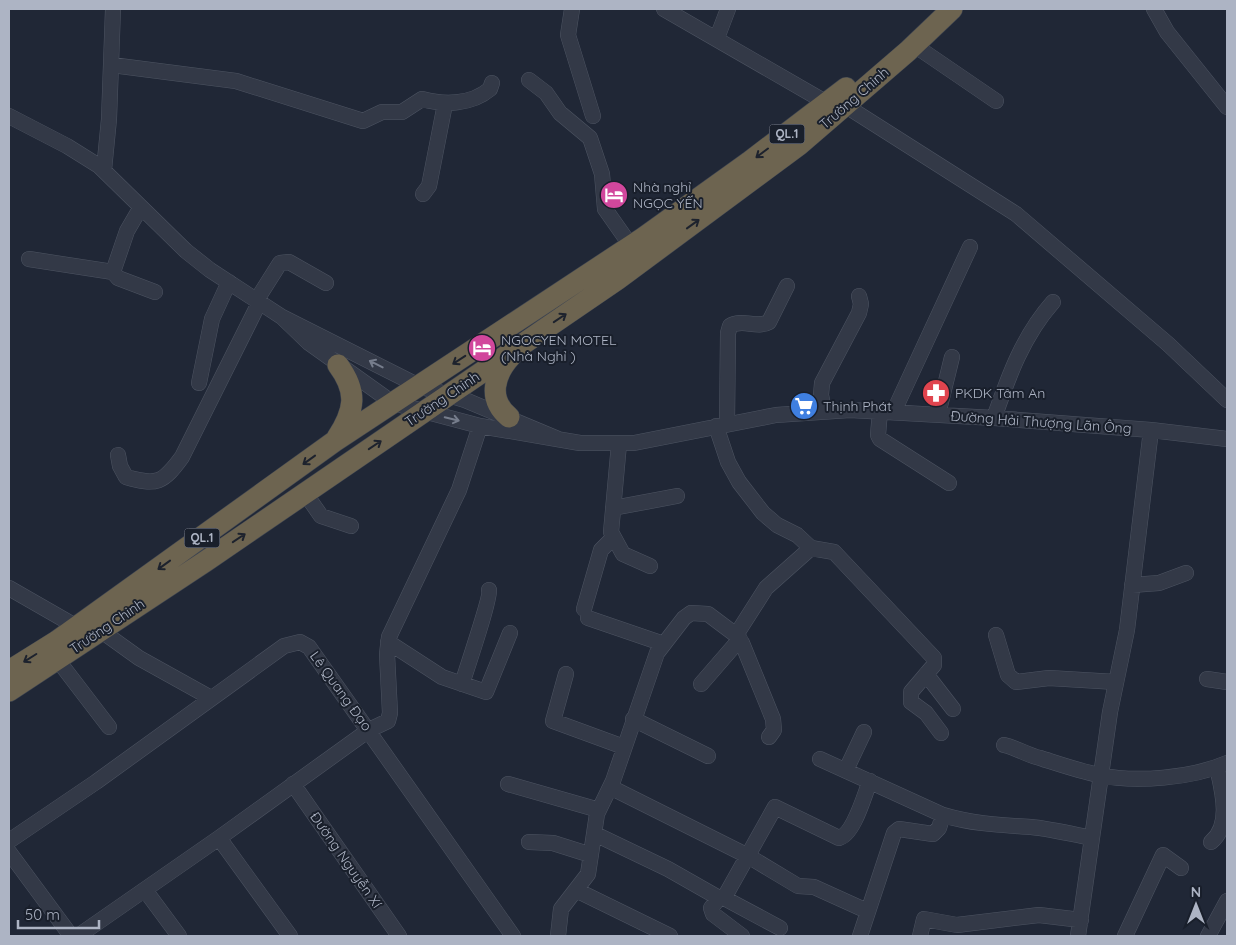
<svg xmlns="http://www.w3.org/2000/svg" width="1236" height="945" font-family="Quicksand,sans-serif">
<rect width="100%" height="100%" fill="#202736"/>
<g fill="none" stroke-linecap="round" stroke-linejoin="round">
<defs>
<path id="minor" d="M572,9L568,35L593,116
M664,9L827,103
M1154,9L1167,32L1227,107
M717,38L728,9
M914,45L996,101
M112,65L236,81L363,121L382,112H402L422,99C444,105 471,105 490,89L492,83
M529,80L546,93L560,113L590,138L602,174L605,209L631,246
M846,106L1016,214L1168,344L1227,400
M9,116L67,146L99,166L186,251L210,270L282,317
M104,170L109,119L113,9
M423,194L429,186L445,104
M29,259L113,272L127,231L141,207
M113,272L118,278L155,292
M256,301L280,263L289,262L326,283
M199,383L212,319L229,282
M824,411L821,395L822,383L859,313L861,304L859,296
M880,411L878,435L880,439L949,483
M894,411L970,247
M938,414L952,357
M994,418C1009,375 1023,336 1053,302
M727,424L728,333L730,326C742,318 757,329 769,322L787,286
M716,426L728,462L739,482L763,513L777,525L797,535L811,548L834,552L934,658V665L911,692V702L926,713L941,733
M558,439L465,400L419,386L282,317L309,343L393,403L480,426L580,443H634L776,415L850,410L994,418L1151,430L1227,439
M619,444L611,532L623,554L650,566
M118,455L120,466L126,477C157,486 163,483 182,457L259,303
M305,493L321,516L351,526
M613,508L677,496
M1132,585L1159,583L1186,573
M9,588L77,627
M584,609L601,550L613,538
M588,618L664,644
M100,630L139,658L211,698
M736,635L742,643L773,719L774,730L769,737
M996,635L1008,675L1016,682L1049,678L1116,682
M388,642L442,677L486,692L510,633
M57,659L109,727
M566,674L553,721L624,747
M926,674L953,709
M1207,679L1227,682
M462,684C466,671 491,597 489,590
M701,684L740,639
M633,719L708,756
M1004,745C1017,748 1027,755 1040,758C1059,764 1079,771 1099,775C1136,783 1192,778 1227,763
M820,759L943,815L939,828L933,834L899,829L894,833L860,936
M846,770L864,732
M293,784L399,936
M508,784L599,810
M610,787L748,856L798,886L814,887L867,911
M943,815C973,824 1000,825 1031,827C1051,829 1072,834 1092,838
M595,834L668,869L719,898H724L780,928
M219,838L290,936
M9,841L96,782L284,646L300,642L309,647L513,936
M529,842L553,843L591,855
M1211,842C1232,825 1222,790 1217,767
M9,852L71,936
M145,890L179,936
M576,890L670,936
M719,898L711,908L713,914L742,936
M724,898L775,807L839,838C854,834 864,796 870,781
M78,936L219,838L369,730L388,721L390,713L387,654L389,637L459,490L480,426
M558,936L561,909L588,874L597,814L613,781L657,653L684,618L691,613L708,614L736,635L766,588L811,548
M920,936L924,919L957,925L1039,915L1081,920
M1078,936L1110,712L1127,630L1151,430
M1125,936L1163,855L1181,868
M1208,936L1227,901"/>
<path id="highway" d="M509,417C487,399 494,374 512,355
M337,438C355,410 358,392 338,365
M9,671L57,641L335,441L643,238L749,162L846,88
M9,691L206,561L618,279L799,145L908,51L952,9"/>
</defs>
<!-- minor casing -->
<use href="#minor" stroke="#4d5462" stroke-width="16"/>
<!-- highway casing -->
<use href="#highway" stroke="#3d4451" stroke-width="22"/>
<!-- minor -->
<use href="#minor" stroke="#333947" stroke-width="15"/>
<!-- highway -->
<use href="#highway" stroke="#6d6450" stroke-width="21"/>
</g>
<!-- one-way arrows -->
<defs><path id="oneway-shaft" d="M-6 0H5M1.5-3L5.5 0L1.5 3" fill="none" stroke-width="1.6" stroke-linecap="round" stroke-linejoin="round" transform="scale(1.25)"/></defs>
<g stroke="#1d222d">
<use href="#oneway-shaft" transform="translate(762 153) rotate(143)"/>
<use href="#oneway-shaft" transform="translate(693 224) rotate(-36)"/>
<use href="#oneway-shaft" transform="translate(560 318) rotate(-34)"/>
<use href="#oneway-shaft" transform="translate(459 360) rotate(147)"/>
<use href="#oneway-shaft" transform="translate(375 445) rotate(-34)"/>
<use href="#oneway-shaft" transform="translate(309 460) rotate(144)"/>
<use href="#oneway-shaft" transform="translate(239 538) rotate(-34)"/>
<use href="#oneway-shaft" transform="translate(164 565) rotate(144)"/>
<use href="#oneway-shaft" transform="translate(30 658) rotate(148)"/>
</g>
<g stroke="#767d8c">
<use href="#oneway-shaft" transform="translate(376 364) rotate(-153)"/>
<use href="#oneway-shaft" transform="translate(452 419) rotate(14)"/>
</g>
<!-- icons -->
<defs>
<symbol id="hotel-disc" viewBox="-11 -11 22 22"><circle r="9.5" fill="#d1479c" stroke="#191f2b"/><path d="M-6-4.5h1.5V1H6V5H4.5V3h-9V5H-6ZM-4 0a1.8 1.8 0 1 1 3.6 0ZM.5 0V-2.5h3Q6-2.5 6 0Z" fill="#fff"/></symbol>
<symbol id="pharmacy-disc" viewBox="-11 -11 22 22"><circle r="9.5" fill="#e0444e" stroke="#191f2b"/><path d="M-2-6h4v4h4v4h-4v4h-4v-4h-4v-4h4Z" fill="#fff"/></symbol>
<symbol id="supermarket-disc" viewBox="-11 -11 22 22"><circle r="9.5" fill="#3f7fe0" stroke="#191f2b"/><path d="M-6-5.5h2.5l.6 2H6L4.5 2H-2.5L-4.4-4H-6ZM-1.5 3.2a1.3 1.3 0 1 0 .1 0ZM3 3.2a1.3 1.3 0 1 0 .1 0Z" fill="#fff"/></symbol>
</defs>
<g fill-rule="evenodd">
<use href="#hotel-disc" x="598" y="179" width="32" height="32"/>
<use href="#hotel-disc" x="466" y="332" width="32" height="32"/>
<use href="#pharmacy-disc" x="920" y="377" width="32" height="32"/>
<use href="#supermarket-disc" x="788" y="390" width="32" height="32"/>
</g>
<g text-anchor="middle" stroke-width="4" stroke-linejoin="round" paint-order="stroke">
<!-- shield labels -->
<g fill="#191f2b" stroke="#818796" stroke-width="1">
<rect x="769.5" y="124.5" width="35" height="19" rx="4"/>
<rect x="184.5" y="528.5" width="35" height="19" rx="4"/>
</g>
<g font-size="12" font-weight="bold" fill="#adb4c4">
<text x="787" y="138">QL.1</text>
<text x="202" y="542">QL.1</text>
</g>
<!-- street labels -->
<g font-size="14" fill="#adb4c4" stroke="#191f2b">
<text transform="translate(854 98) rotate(-41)" y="5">Trường Chinh</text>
<text transform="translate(442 399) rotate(-34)" y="5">Trường Chinh</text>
<text transform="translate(1041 422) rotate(4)" y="5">Đường Hải Thượng Lãn Ông</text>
<text transform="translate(107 626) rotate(-34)" y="5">Trường Chinh</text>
<text transform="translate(341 691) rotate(54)" y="5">Lê Quang Đạo</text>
<text transform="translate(346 860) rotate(55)" y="5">Đường Nguyễn Xí</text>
</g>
<!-- poi labels -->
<g font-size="14" fill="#adb4c4" stroke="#191f2b" text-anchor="start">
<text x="633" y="192">Nhà nghỉ<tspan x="633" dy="16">NGỌC YẾN</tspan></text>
<text x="501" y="345">NGOCYEN MOTEL<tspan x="501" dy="16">(Nhà Nghỉ )</tspan></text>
<text x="955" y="398">PKDK Tâm An</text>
<text x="823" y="411">Thịnh Phát</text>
</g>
</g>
<!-- border -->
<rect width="1236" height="945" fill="none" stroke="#adb4c4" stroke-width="20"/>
<!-- north arrow -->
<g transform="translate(1196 905)" stroke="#191f2b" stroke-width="4" paint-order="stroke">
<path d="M0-4L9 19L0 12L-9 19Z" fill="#adb4c4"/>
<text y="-8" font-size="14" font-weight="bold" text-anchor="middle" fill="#adb4c4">N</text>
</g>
<!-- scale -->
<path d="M18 920v8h81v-8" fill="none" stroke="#adb4c4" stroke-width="2.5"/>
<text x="25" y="920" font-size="15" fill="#adb4c4" stroke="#191f2b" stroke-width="4" paint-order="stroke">50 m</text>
</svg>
